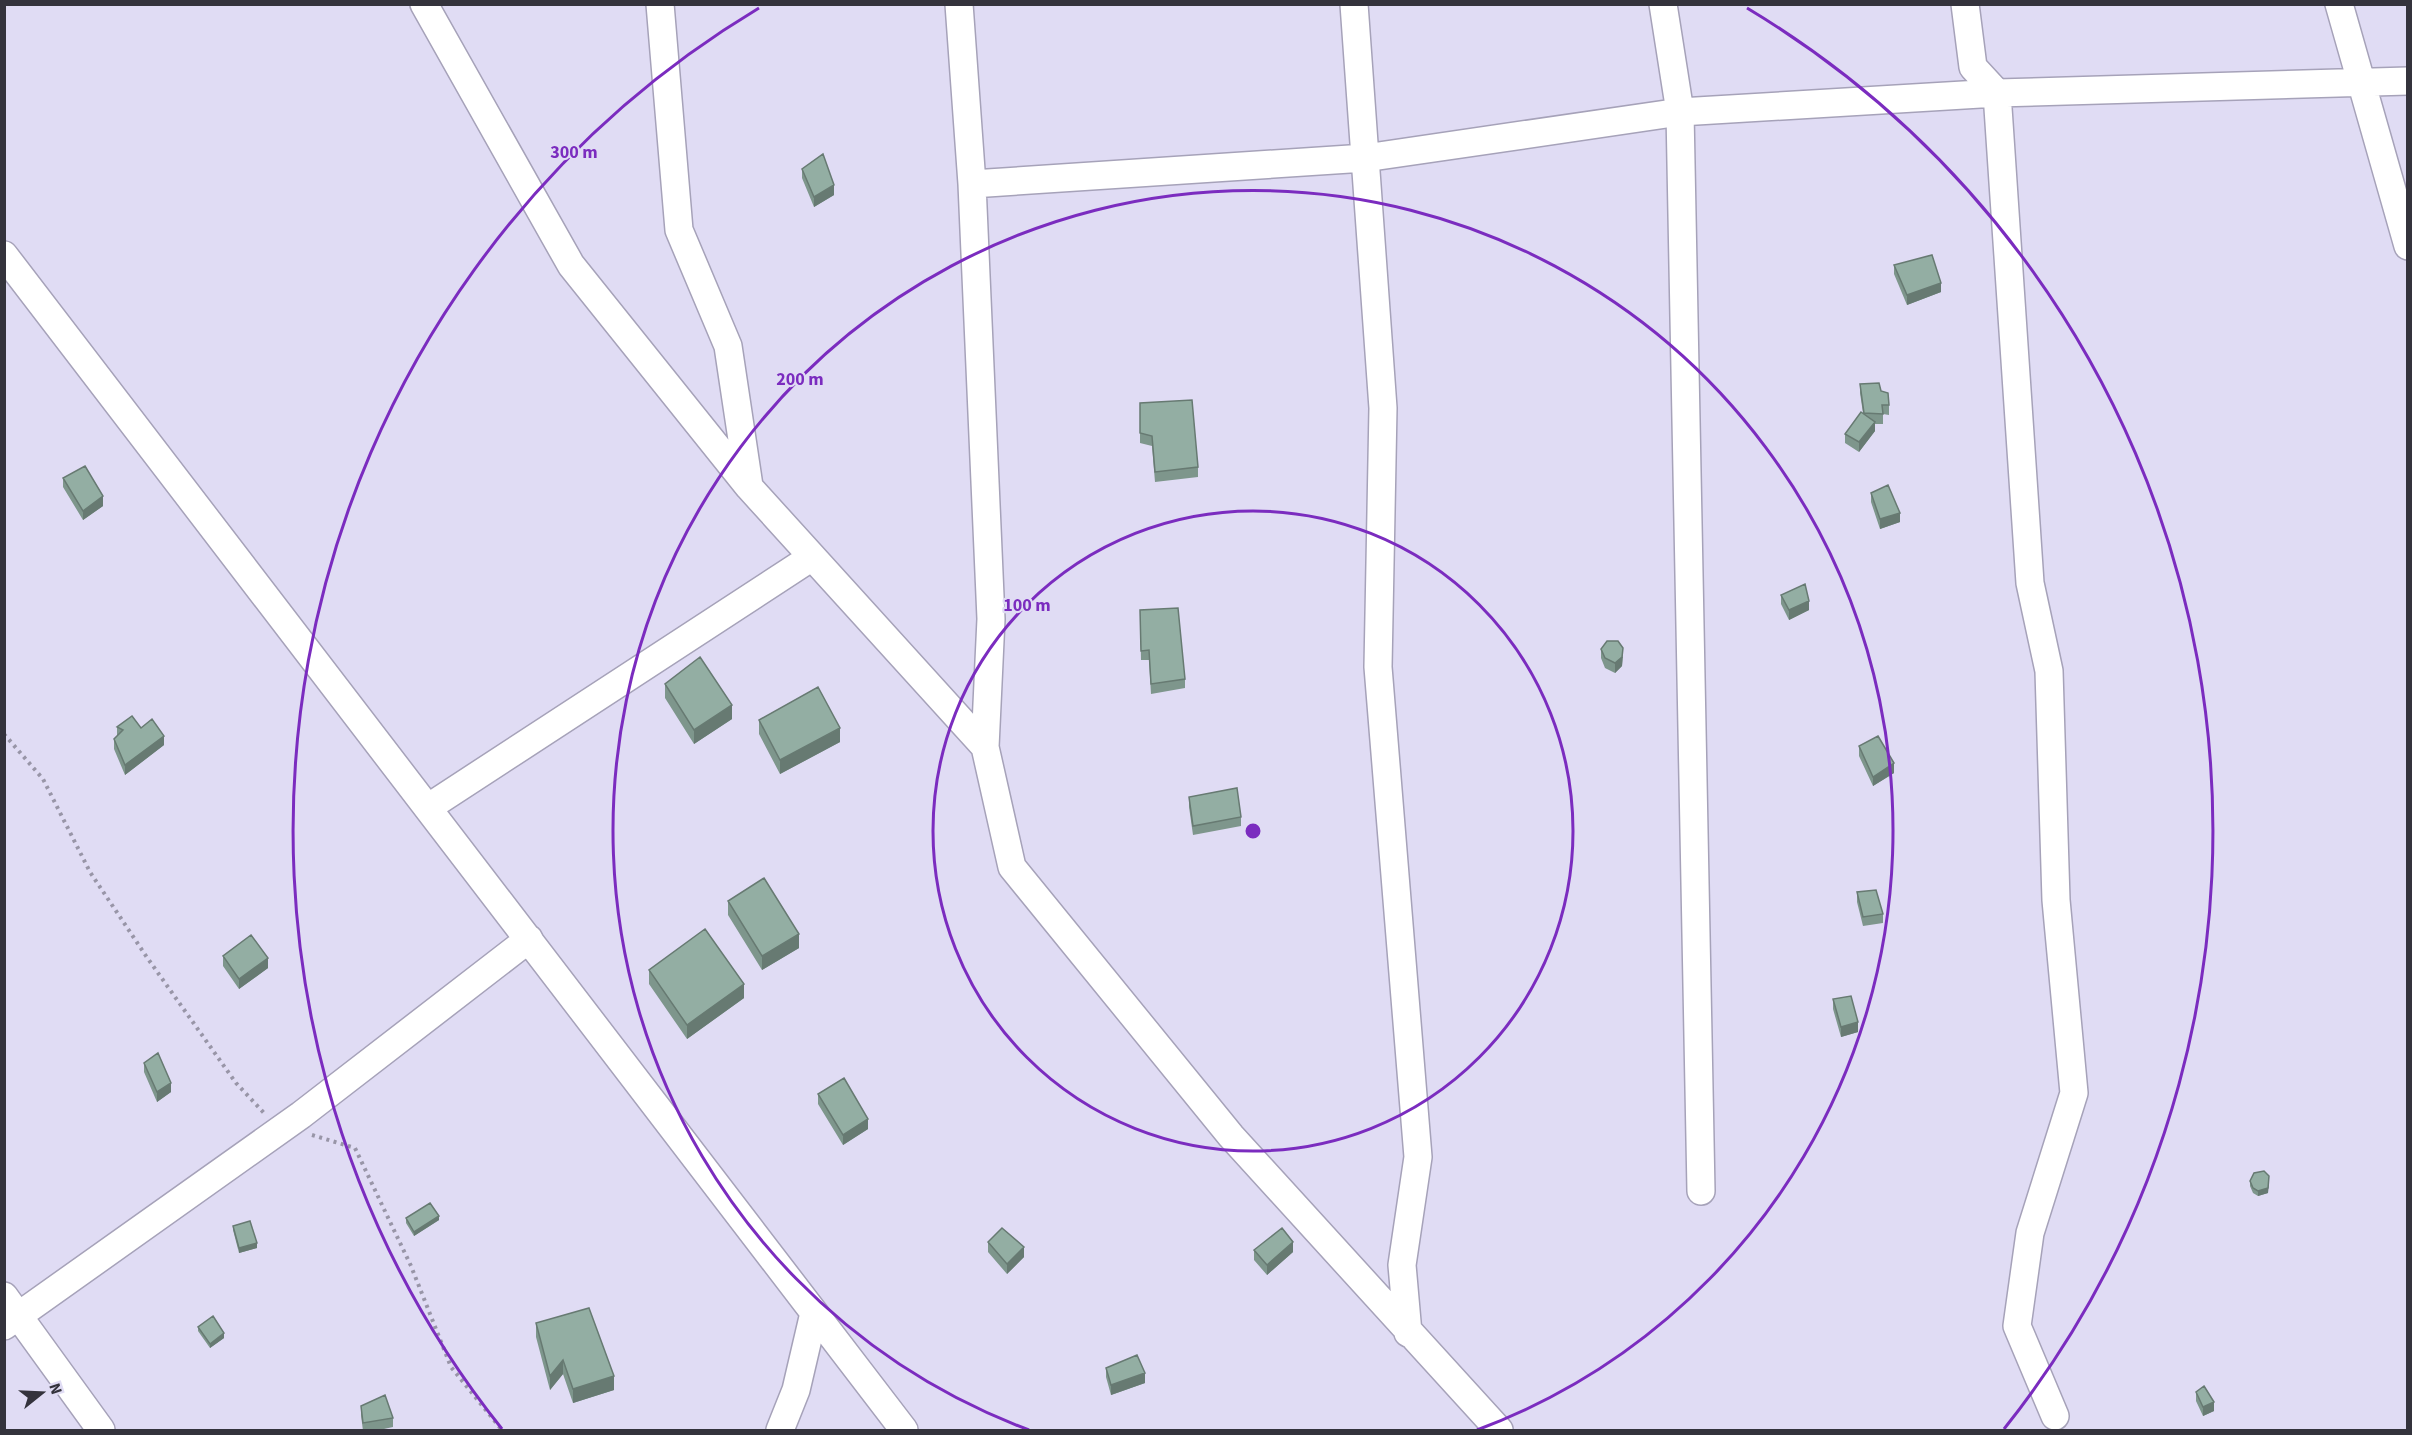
<svg xmlns="http://www.w3.org/2000/svg" width="2412" height="1435" font-family="'Source Sans 3',sans-serif">
<rect width="100%" height="100%" fill="#e0dcf4"/>
<g fill="none" stroke-linecap="round" stroke-linejoin="round">
<defs>
<path id="minor" d="M424,4L571,265L749,487L985,747L1012,867L1231,1136L1499,1430
M660,4L679,230L728,346L749,486
M959,4L972,184L991,619L985,747
M1354,4L1383,408L1378,667L1418,1157L1402,1265L1408,1333
M1663,4L1680,112L1701,1191
M1965,4L1973,67L1997,93L2030,583L2049,671L2056,900L2074,1093L2030,1233L2017,1326L2055,1416
M2339,4L2408,246
M972,184L1365,158L1680,112L1997,93L2408,81
M4,255L904,1430
M429,807L812,557
M4,1296L101,1430
M4,1326L301,1115L529,939
M780,1430L796,1390L814,1313"/>
</defs>
<!-- minor casing -->
<use href="#minor" stroke="#a6a2b9" stroke-width="30"/>
<!-- path -->
<path stroke="#9895a7" stroke-width="4" stroke-dasharray="3 4.5" stroke-linecap="butt" d="M4,734L43,779L90,872L146,956L236,1083L264,1113
M312,1135L355,1148L411,1266L451,1367L502,1430"/>
<!-- minor -->
<use href="#minor" stroke="#fff" stroke-width="27"/>
</g>
<!-- wall -->
<path fill="#7e968c" d="M802,169L834,195L814,207L802,178Z
M1894,265L1941,292L1907,305L1894,274Z
M1860,384L1881,391L1889,405V415L1883,414V424H1875V431L1859,452L1845,443V434L1863,413L1860,393Z
M1140,403L1198,467V477L1155,482L1152,446L1140,443Z
M63,478L103,506L83,520L63,487Z
M1871,493L1900,522L1880,529L1871,502Z
M1781,595L1809,610L1789,620L1781,604Z
M1140,610L1185,679V688L1151,694L1149,660H1141Z
M1601,649L1623,657L1622,666L1615,673L1605,668L1601,658Z
M665,684L732,719L694,744L665,698Z
M759,720L840,742L780,774L759,734Z
M117,727L141,728L164,745L125,775L114,749V739L117,736Z
M1859,746L1894,773L1873,786L1859,756Z
M1189,797L1241,817V826L1193,835L1189,807Z
M1857,892L1883,914V923L1863,926L1857,902Z
M728,901L799,948L762,970L728,915Z
M223,956L268,968L239,989L223,966Z
M649,970L744,998L687,1039L649,984Z
M1833,999L1858,1032L1841,1037L1833,1009Z
M144,1063L171,1092L157,1102L144,1072Z
M818,1094L868,1129L843,1145L818,1104Z
M2250,1181H2269L2268,1193L2258,1196L2253,1193L2250,1186Z
M406,1218L439,1220L414,1236L406,1223Z
M233,1226L257,1248L239,1253L233,1230Z
M988,1242L1024,1257L1007,1274L988,1252Z
M1254,1250L1293,1252L1267,1275L1254,1260Z
M536,1323L614,1390L573,1403L563,1374L550,1390L536,1337Z
M198,1327L224,1338L210,1348L198,1331Z
M1106,1368L1145,1383L1111,1395L1106,1377Z
M2196,1392L2214,1411L2203,1416L2196,1401Z
M361,1406L393,1418V1427L375,1431H363L361,1415Z"/>
<!-- shaded-wall -->
<path fill="#677a72" d="M834,185V195L814,207V197Z
M1941,283V292L1907,305V295Z
M1875,422V431L1859,452V442Z
M103,496V506L83,520V511Z
M1900,513V522L1880,529V519Z
M1809,601V610L1789,620V610Z
M1623,648L1622,666L1615,673V663Z
M732,705V719L694,744V730Z
M840,728V742L780,774V760Z
M164,736V745L125,775V765Z
M1894,763V773L1873,786V777Z
M799,934V948L762,970V956Z
M268,958V968L239,989V979Z
M744,984V998L687,1039V1025Z
M1858,1022V1032L1841,1037V1027Z
M171,1083V1092L157,1102V1092Z
M868,1119V1129L843,1145V1135Z
M2269,1176L2268,1193L2258,1196V1191Z
M439,1216V1220L414,1236V1232Z
M1293,1242V1252L1267,1275V1265Z
M257,1243V1248L239,1253V1248Z
M1024,1247V1257L1007,1274V1264Z
M224,1333V1338L210,1348V1344Z
M563,1360V1374L550,1390V1376Z
M1145,1373V1383L1111,1395V1385Z
M614,1376V1390L573,1403V1389Z
M2214,1402V1411L2203,1416V1407Z"/>
<!-- building -->
<path fill="#93aea3" stroke="#677a72" stroke-width="1.5" d="M823,154L834,185L814,197L802,169Z
M1932,255L1941,283L1907,295L1894,265Z
M1879,383L1881,391L1888,393L1889,405H1882L1883,414L1864,413L1860,384Z
M1192,400L1198,467L1155,472L1152,436L1140,433V403Z
M1861,412L1875,422L1859,442L1845,434Z
M85,466L103,496L83,511L63,478Z
M1888,485L1900,513L1880,519L1871,493Z
M1805,584L1809,601L1789,610L1781,595Z
M1178,608L1185,679L1151,684L1149,650L1141,651L1140,610Z
M1607,641H1618L1623,648L1622,657L1615,663L1605,658L1601,649Z
M700,657L732,705L694,730L665,684Z
M818,687L840,728L780,760L759,720Z
M132,716L141,728L152,719L164,736L125,765L114,739L123,730L117,727Z
M1878,736L1894,763L1873,777L1859,746Z
M1237,788L1241,817L1193,826L1189,797Z
M764,878L799,934L762,956L728,901Z
M1876,890L1883,914L1863,917L1857,892Z
M705,929L744,984L687,1025L649,970Z
M251,935L268,958L239,979L223,956Z
M1851,996L1858,1022L1841,1027L1833,999Z
M158,1053L171,1083L157,1092L144,1063Z
M844,1078L868,1119L843,1135L818,1094Z
M2264,1171L2269,1176L2268,1188L2258,1191L2253,1188L2250,1181L2254,1173Z
M430,1203L439,1216L414,1232L406,1218Z
M250,1221L257,1243L239,1248L233,1226Z
M1002,1228L1024,1247L1007,1264L988,1242Z
M1282,1228L1293,1242L1267,1265L1254,1250Z
M589,1308L614,1376L573,1389L563,1360L550,1376L536,1323Z
M213,1316L224,1333L210,1344L198,1327Z
M1137,1355L1145,1373L1111,1385L1106,1368Z
M2204,1386L2214,1402L2203,1407L2196,1392Z
M385,1395L393,1418L363,1423L361,1406Z"/>
<!-- distance rings -->
<g fill="none" stroke="#7b2cbf" stroke-width="3">
<circle cx="1253" cy="831" r="320"/>
<path d="M1029 1430A640 640 0 1 1 1477 1430"/>
<path d="M502 1429A960 960 0 0 1 759 8M1747 8A960 960 0 0 1 2004 1429"/>
</g>
<circle cx="1253" cy="831" r="9" fill="#7b2cbf" stroke="#e0dcf4" stroke-width="3"/>
<g font-size="18" text-anchor="middle" font-weight="bold" fill="#7b2cbf" stroke="#e0dcf4" stroke-width="4.5" stroke-linejoin="round" paint-order="stroke">
<text x="574" y="158">300 m</text>
<text x="800" y="385">200 m</text>
<text x="1027" y="611">100 m</text>
</g>
<!-- border -->
<rect width="2412" height="1435" fill="none" stroke="#34333c" stroke-width="12"/>
<!-- north arrow -->
<g transform="translate(42 1393) rotate(72)" stroke="#e0dcf4" stroke-width="4.5" paint-order="stroke">
<path d="M0-4.5L10 22L0 15L-10 22Z" fill="#34333c"/>
<text y="-9" font-size="16" font-weight="bold" text-anchor="middle" fill="#34333c">N</text>
</g>
</svg>
